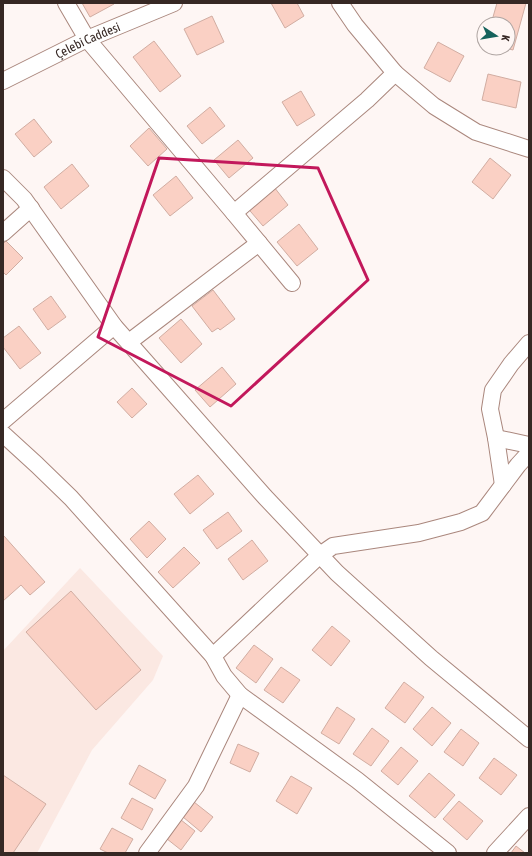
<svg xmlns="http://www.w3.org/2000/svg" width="532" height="856" font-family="'Asap Condensed',sans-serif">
<rect width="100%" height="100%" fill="#fef6f4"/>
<!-- built -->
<path fill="#fbe8e2" d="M80,568L163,656L153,680L92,750L37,853H3V651Z"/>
<!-- building -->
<path fill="#fad0c4" stroke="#d1ada2" d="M82,3H114V4L90,17Z
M271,3H297L304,16L285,28Z
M497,3H526L513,50L505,48H508V24H491Z
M212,16L224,42L197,55L184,29Z
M154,41L181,76L160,92L133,57Z
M438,42L464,56L450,82L424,68Z
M488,74L521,82L516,108L482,100Z
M301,91L315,115L297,126L282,102Z
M210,107L225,126L202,144L187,126Z
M34,119L52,142L34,157L15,134Z
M149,128L167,149L148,166L130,146Z
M238,140L253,158L229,178L214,160Z
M490,158L511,175L493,199L472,182Z
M72,164L89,186L61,209L44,187Z
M176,176L193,198L170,216L153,195Z
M271,183L288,205L263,226L245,205Z
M299,224L318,249L297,266L277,242Z
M6,241L23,258L6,275L3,272V244Z
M213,290L235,319L220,330L218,328L212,332L192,306Z
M51,296L66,317L48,330L33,309Z
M181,319L202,344L181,363L159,338Z
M19,326L41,353L20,369L3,347V338Z
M222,367L236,384L210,407L195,390Z
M132,388L147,404L132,418L117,402Z
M198,475L214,494L190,514L174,494Z
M228,512L242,531L217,549L203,530Z
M149,521L166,539L147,558L130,539Z
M4,536L45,582L30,595L21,585L3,601V537Z
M252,540L268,561L243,580L228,559Z
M184,547L200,563L173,588L158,572Z
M71,591L141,670L96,710L26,632Z
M332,626L350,641L331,666L312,650Z
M254,645L273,659L256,683L236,668Z
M281,667L300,680L283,703L264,690Z
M404,682L424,697L405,723L385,708Z
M337,707L355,719L339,744L321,733Z
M432,707L451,723L432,746L413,729Z
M372,728L389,741L371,766L353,754Z
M461,729L479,743L463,766L444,752Z
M238,744L259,753L250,772L230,763Z
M401,747L418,761L398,785L381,771Z
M494,758L517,775L501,795L479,778Z
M139,765L166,780L155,799L129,784Z
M429,773L455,795L435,818L409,796Z
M3,775L46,804L13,853H3Z
M291,776L312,788L297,814L276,801Z
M132,798L153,809L142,830L121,818Z
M459,801L483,821L467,840L443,819Z
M194,802L213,817L201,832L183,817Z
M176,816L195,831L181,850L162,835Z
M112,828L133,839L125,853H108L100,849Z
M516,846L525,853H511Z"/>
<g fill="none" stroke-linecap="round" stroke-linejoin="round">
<defs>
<g id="minor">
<path d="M66,3L87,39L234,213L292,283"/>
<path d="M340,3L355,25L395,73L434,106L476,132L529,149"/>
<path id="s1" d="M3,81L87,39L174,3"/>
<path d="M3,178L24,199L114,326L265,497L337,573L431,658L529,739"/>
<path d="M234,213L367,100L395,73"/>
<path d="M3,233L31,208"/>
<path d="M129,342L259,243"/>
<path d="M3,421L114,326"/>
<path d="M3,434L37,465L71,498L213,656L224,676L240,695L357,780L448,853"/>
<path d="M496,438L529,445"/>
<path d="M503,485L496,438L490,409L493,390L511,364L529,343"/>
<path d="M213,656L320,555L333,546L419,533L461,522L482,513L518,465L529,453"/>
<path d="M147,853L196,786L240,695"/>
<path d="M495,853L529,816"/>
</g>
</defs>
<!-- minor casing -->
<use href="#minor" stroke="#aa877d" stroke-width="18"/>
<!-- minor -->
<use href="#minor" stroke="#fff" stroke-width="16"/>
</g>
<!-- marked area -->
<path fill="none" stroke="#c2185b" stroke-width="3" stroke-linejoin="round" d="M159,158L318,168L368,280L231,406L98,337Z"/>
<g text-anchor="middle" stroke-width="3" stroke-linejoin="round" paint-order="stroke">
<!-- street labels -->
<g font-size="13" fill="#362824" stroke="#fef6f4">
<text dy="5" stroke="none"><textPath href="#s1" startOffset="94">Çelebi Caddesi</textPath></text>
</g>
</g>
<!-- border -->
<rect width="532" height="856" fill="none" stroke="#362824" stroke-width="8"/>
<!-- north arrow -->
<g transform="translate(496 36) rotate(102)"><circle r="19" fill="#fef6f4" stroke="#aea4a1"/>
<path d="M0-3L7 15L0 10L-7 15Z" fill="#15625c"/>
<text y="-6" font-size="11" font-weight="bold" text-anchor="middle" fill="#362824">K</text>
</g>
</svg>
